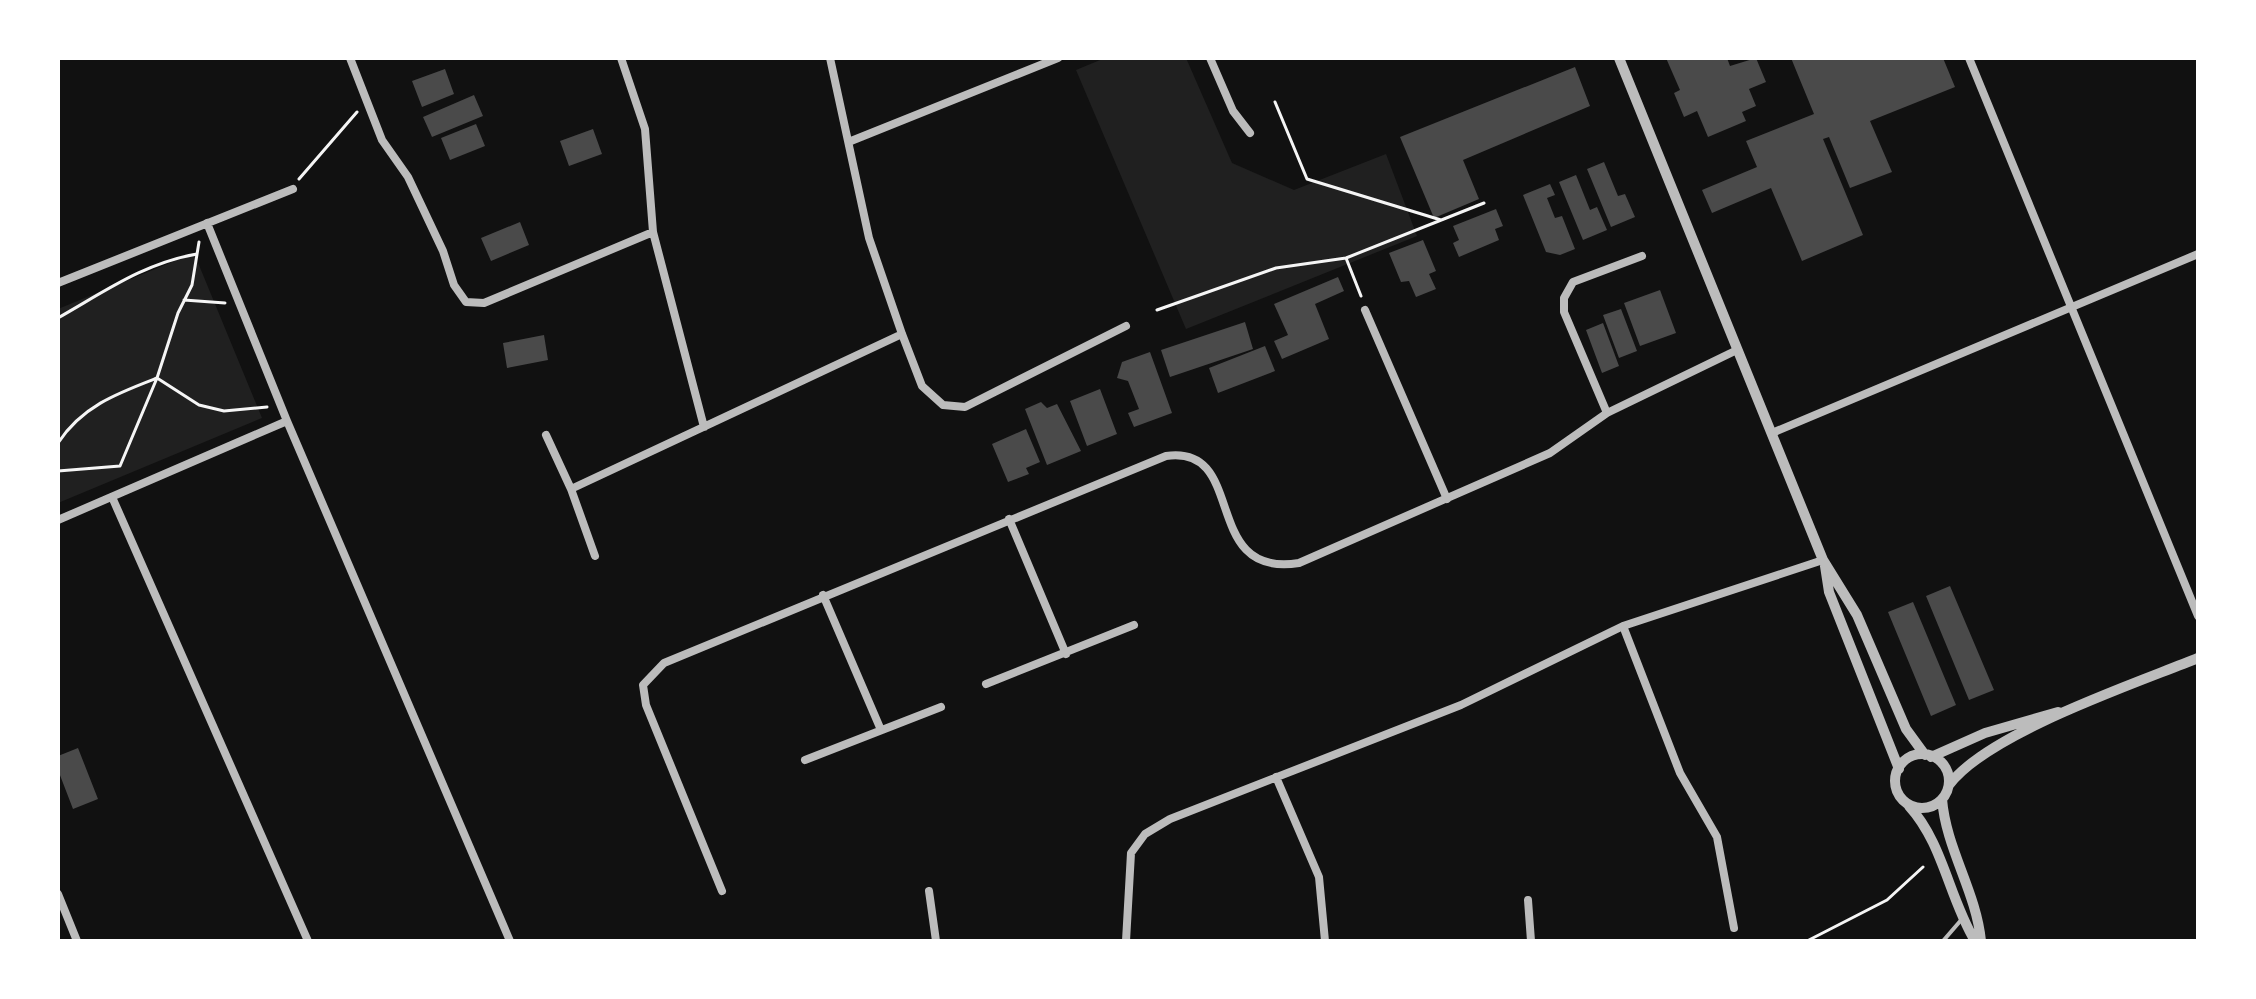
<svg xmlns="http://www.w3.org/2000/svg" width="2256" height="999" font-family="Merriweather,serif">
<rect width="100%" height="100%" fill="#111"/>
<!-- green -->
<path fill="#202020" d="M1105,58H1186L1232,163L1294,190L1386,154L1417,236L1186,329L1076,70Z
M194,253L262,418L58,503V309Z"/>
<!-- building -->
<path fill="#4a4a4a" d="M1666,58H1727L1730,66L1756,58L1766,82L1749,89L1756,106L1742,112L1746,121L1708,137L1697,111L1684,117L1674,93L1680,90Z
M1791,58H1943L1955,87L1870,121L1892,172L1850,188L1829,137L1823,139L1863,235L1802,261L1771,188L1712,213L1702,190L1757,167L1746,141L1814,114Z
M1575,67L1590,106L1463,160L1479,199L1434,218L1400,137Z
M445,69L454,94L422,107L412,81Z
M474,95L483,116L432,137L423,117Z
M476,124L485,146L450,160L441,138Z
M593,129L602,154L569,166L560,141Z
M1604,162L1618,196L1625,194L1635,217L1611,227L1587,169Z
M1576,175L1590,210L1597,207L1607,230L1583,240L1559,182Z
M1550,184L1555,195L1547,198L1555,218L1562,216L1575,249L1560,255L1546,252L1523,195Z
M1496,209L1503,226L1495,229L1499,240L1459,257L1453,243L1459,240L1453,226Z
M520,222L529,245L491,261L481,238Z
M1423,240L1436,271L1429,274L1436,289L1416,297L1409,281L1401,282L1389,253Z
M1338,277L1344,291L1315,304L1329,339L1282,359L1274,341L1288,335L1274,304Z
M1660,290L1676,333L1640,346L1624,303Z
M1621,309L1637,351L1619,358L1603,315Z
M1245,322L1253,349L1170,377L1161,350Z
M1603,323L1619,366L1602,373L1586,330Z
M544,335L548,360L507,368L503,343Z
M1265,346L1275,371L1218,393L1209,368Z
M1150,352L1172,413L1134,427L1128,413L1139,409L1128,381L1117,378L1122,362Z
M1100,389L1117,434L1087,446L1070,401Z
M1041,402L1047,408L1057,404L1081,451L1047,465L1025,409Z
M1026,429L1040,462L1026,468L1029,474L1008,482L992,444Z
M1950,586L1994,690L1969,700L1926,596Z
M1913,602L1956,705L1931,716L1888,612Z
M78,748L98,799L73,809L58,770V756Z"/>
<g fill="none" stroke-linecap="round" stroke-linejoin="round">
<!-- path -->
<path stroke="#f5f5f5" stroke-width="3" d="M1275,102L1307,179L1441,220
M299,179L357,112
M1346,258L1361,296
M184,300L225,303
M1157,310L1276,268L1346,258L1484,203
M58,318C104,292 144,263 197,254
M58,443C82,406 118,393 157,378L199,405L224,411L267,407
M58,471L120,466L157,378L178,313L192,285L199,242
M1807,941L1887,900L1923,867"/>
<!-- service -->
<path stroke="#bcbcbc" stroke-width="4" d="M1943,941L1962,919"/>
<!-- minor -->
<path stroke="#bcbcbc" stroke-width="8" d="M350,58L382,140L408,177L443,251L454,285L466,302L484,303L653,232
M621,58L645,129L653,232L704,427
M830,58L869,238L902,334L922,386L943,405L965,407L1126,326
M1210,58L1233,111L1250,133
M1969,58L2198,616
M851,141L1058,58
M207,223L287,421L510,941
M58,283L293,189
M1365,310L1447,499
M1607,413L1564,312V298L1573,282L1642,256
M1772,433L2198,254
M546,435L571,489L595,556
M571,489L902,334
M112,497L308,941
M1009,519L1066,654
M58,520L287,421
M823,595L881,730
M1623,626L1680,773L1717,837L1734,928
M986,684L1134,625
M805,760L941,707
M1276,777L1319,877L1325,941
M722,891L646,705L643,685L664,663L1166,456C1249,444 1199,579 1299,563L1550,453L1607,413L1737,350
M929,891L936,941
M58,894L77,941
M1528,900L1531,941
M1126,941L1131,853L1145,834L1170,819L1461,705L1623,626L1823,560"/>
<!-- tertiary -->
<path stroke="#bcbcbc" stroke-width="10" d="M1619,58L1823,560L1857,615L1906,729L1925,755
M1825,566L1829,592L1899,769
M1895 781a27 27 0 1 1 54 0a27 27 0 1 1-54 0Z
M1931,757L1985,733L2058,712
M1949,785C1988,733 2134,684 2198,658
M1942,799C1946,849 1976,891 1981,941
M1909,806C1943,843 1949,898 1975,941"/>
</g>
<!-- border -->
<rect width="2256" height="999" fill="none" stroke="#ffffff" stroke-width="120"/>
</svg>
